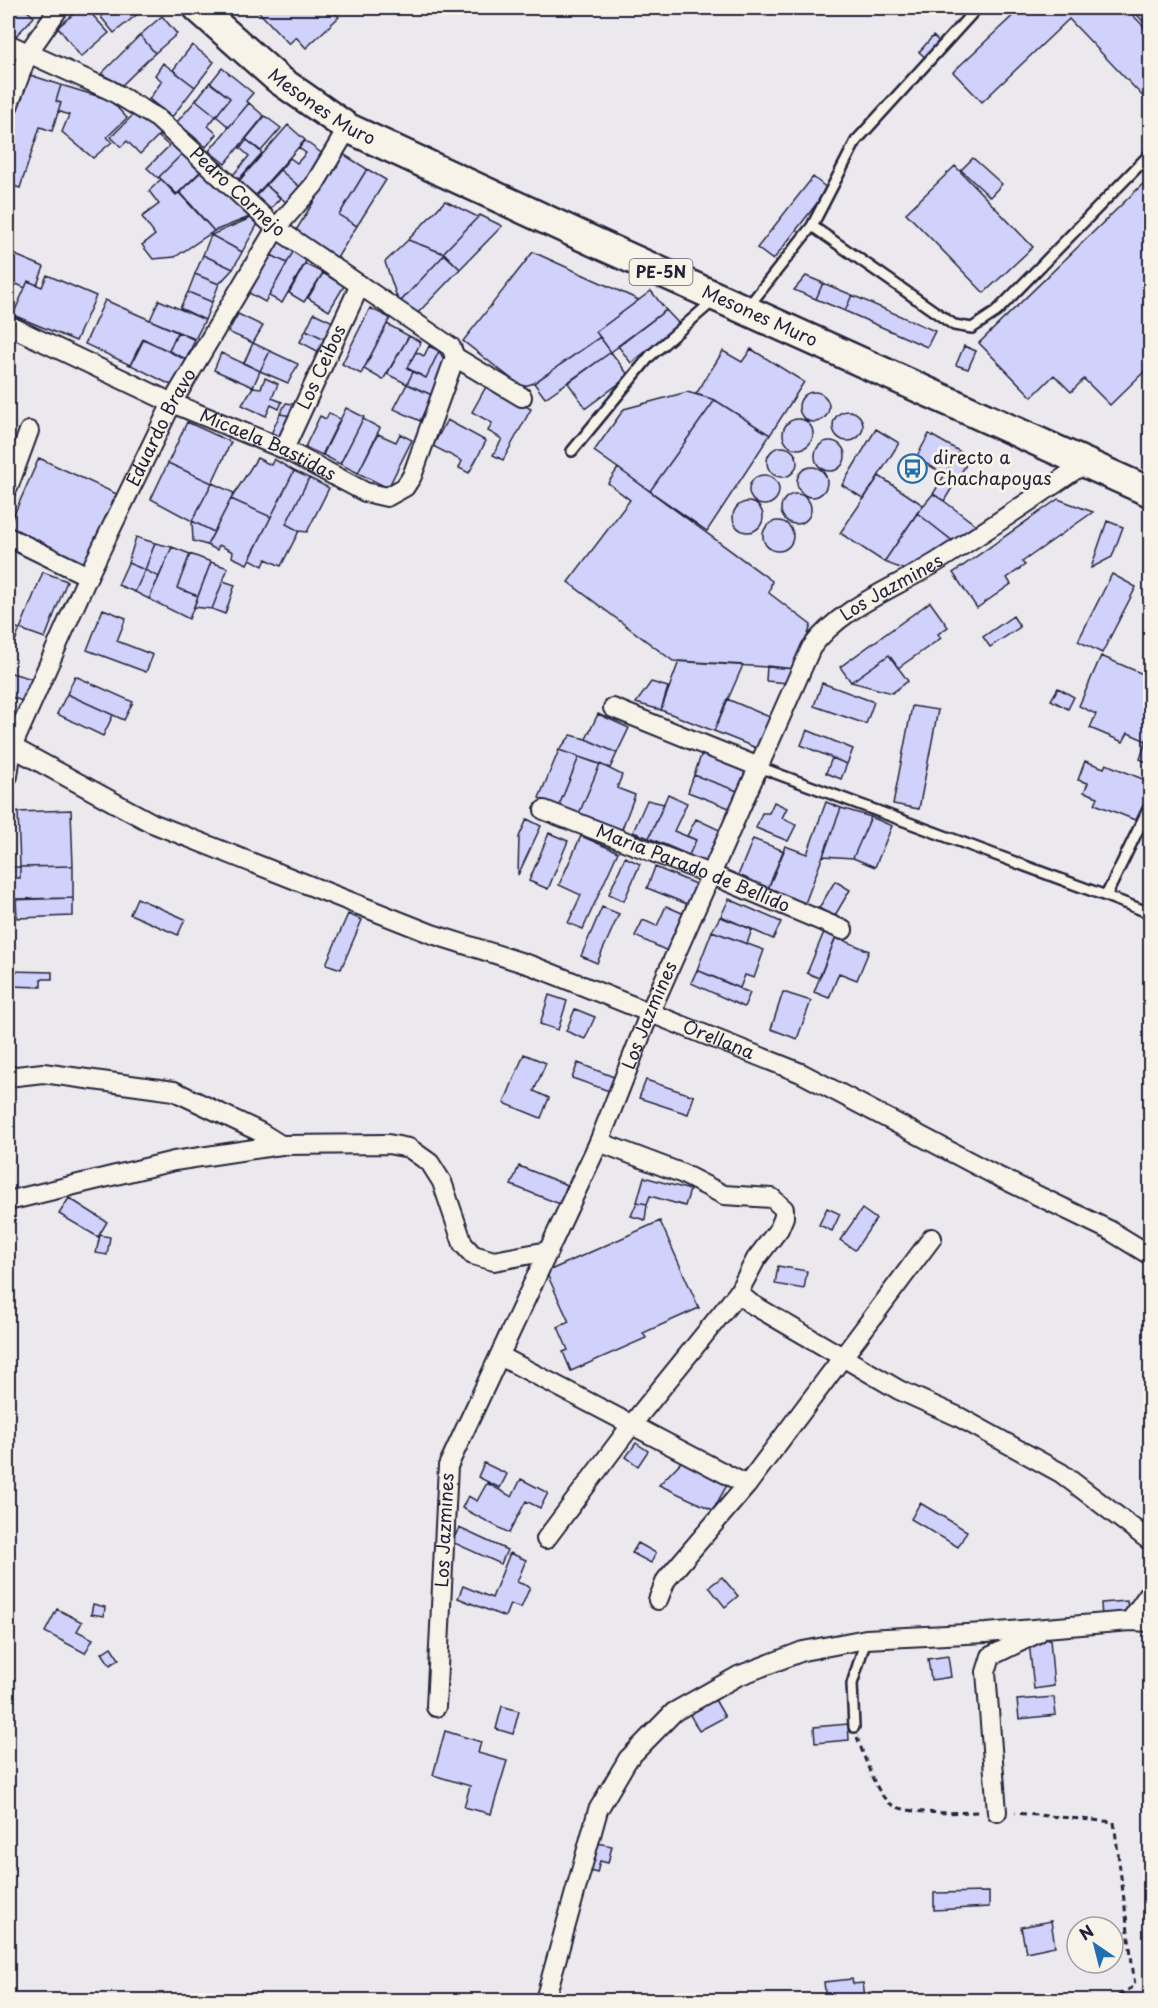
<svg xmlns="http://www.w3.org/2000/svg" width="1158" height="2008" font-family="'Playpen Sans',sans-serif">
<rect width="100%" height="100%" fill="#ece9ee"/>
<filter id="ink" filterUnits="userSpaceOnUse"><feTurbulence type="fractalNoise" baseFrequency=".0167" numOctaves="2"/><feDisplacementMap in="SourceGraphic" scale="12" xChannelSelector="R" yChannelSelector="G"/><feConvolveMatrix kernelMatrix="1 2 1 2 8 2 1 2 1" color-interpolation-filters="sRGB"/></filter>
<g filter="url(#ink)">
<!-- building -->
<path fill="#d1d2fb" stroke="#22223b" stroke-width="1.5" d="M8,8H24L34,17L14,38L8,36Z
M81,8H86L109,33L81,57L58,27Z
M111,8H145L114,33L101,17Z
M255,8H330L339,17L306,48L296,37L289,44Z
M1021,8H1126L1150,33V104L1069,19L982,102L953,72Z
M1131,8H1150V29Z
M162,16L177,34L155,53L140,35Z
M140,35L155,53L122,85L101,74Z
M933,36L941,43L927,59L919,52Z
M192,45L214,62L195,87L173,70Z
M163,63L195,87L172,117L149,99L162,81L155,75Z
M222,68L253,93L246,101L249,103L229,127L216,116L230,98L210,83Z
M27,74L61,85L56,101L61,103L52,131L40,127L20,188L8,184V134Z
M210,82L230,98L216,116L196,100Z
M61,85L110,100L127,118L107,137L112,142L93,158L62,132L69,115L58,111L61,103L56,101Z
M196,100L216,116L208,126L217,134L206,147L177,122Z
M249,103L264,116L225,164L209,151Z
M137,111L160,134L140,154L127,141L121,147L111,137Z
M265,116L281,128L261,151L246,139Z
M288,125L305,140L256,195L239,181Z
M163,133L183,153L158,178L147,168L169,146L159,137Z
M247,140L262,153L239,179L233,175L249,156L240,148Z
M305,141L327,157L300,187L280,170L290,158L297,163L306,153L299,148Z
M185,151L203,169L177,194L159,177Z
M343,154L367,169L339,215L357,226L337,258L295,232Z
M973,158L1002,184L990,197L961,170Z
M955,166L1033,247L984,293L906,213Z
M204,169L252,216L214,231L180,192Z
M367,169L386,180L357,226L339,215Z
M280,170L300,187L287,203L266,185Z
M813,177L828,189L773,260L757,248Z
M1150,177V366L1110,405L1084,379L1071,392L1054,375L1032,397L979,343Z
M161,179L176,195L179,193L214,231L175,257L153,259L142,245L155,235L142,217L159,204L149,191Z
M266,185L280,198L270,210L255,197Z
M445,201L478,217L443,253L408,240Z
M480,215L502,226L460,269L443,253Z
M253,217L260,220L242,252L211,235Z
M211,235L242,252L233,269L203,255Z
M408,240L445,254L399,303L385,262Z
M277,241L294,250L287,263L271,255Z
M294,250L308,258L282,303L269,296Z
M8,252L44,267L37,285L28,281L25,288L8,280Z
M533,252L639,300L596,332L600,337L534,383L522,387L463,341Z
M445,254L460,269L414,317L399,303Z
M203,255L233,269L219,284L195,274Z
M271,255L287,263L265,302L249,293Z
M305,264L323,273L304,302L289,293Z
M323,273L344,286L329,311L308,298Z
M195,274L219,284L212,302L188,292Z
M47,275L96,296L76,341L13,315L28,281L42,287Z
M806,276L823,283L816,299L794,290Z
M823,283L852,295L845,311L816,299Z
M651,291L666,310L611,352L596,332Z
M188,292L212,302L205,320L180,308Z
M852,295L935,331L927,347L845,311Z
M105,300L177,332L169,351L143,339L130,365L85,344Z
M159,300L205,320L195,339L150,320Z
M370,308L390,318L361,374L342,364Z
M666,310L680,325L631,363L618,346Z
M314,313L337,324L329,341L306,330Z
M238,314L263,326L253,343L228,332Z
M387,324L409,336L383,380L364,369Z
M306,330L329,341L323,354L300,342Z
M178,332L195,340L186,359L169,351Z
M409,336L421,342L407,368L413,372L407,384L387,374Z
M600,337L611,352L545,398L534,383Z
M144,339L186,360L173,386L131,365Z
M253,343L270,351L260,371L244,363Z
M429,346L439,351L426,378L407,368L416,352L424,356Z
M964,346L976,351L968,369L956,365Z
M751,349L804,382L770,435L715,400L696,394L723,351L742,362Z
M270,351L298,364L288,383L260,371Z
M439,351L447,365L432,395L407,384L413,372L426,378Z
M611,352L629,376L586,408L568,383Z
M221,353L260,371L253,387L214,370Z
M265,378L278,384L272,398L282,402L279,409L271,405L266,416L242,405L253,387L261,388Z
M407,384L432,395L420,421L394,409Z
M487,385L531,409L503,460L493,455L502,439L488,431L492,423L472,412Z
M799 407a15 15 0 1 1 30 0a15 15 0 1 1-30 0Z
M687,392L715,400L650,491L594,451L624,409Z
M715,400L770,435L707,531L650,491Z
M286,403L299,405L297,417L280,414Z
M346,408L364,417L340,464L323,455Z
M833 426a15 15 0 1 1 30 0a15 15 0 1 1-30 0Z
M329,413L340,419L322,455L305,447L320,416L326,419Z
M280,414L297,417L285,440L271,434Z
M783 434a15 15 0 1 1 30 0a15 15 0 1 1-30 0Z
M363,419L380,428L358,473L340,464Z
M447,420L486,441L469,473L459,468L462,461L433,446Z
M187,422L231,442L212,483L168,463Z
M876,429L899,443L864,499L842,485Z
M378,434L396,442L400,434L412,440L388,488L358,473Z
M929,434L959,451L946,475L916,458Z
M815 456a15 15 0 1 1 30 0a15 15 0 1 1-30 0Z
M767 462a15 15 0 1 1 30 0a15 15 0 1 1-30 0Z
M959,451L970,458L944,501L933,494Z
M39,458L121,496L88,565L8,528Z
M257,458L271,465L274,459L294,471L271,517L231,499Z
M168,463L212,483L192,521L151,499Z
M797 482a15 15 0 1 1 30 0a15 15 0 1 1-30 0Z
M618,468L772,581L769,593L811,625L797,669L673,661L568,582L630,500L608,483Z
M294,471L309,478L286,524L299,531L281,566L266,559L263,566L250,559Z
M749 490a15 15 0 1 1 30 0a15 15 0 1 1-30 0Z
M879,476L923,505L884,562L840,533Z
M309,478L329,488L307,532L299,531L286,524Z
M212,483L234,493L214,532L192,521Z
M781 509a15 15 0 1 1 30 0a15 15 0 1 1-30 0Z
M933,494L944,501L977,526L954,542L917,513Z
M231,499L271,517L247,564L232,557L233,552L219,545L217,550L207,545Z
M1058,499L1093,512L1022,562L1025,565L1007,578L1011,584L977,608L953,573Z
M733 517a15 15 0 1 1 30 0a15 15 0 1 1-30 0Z
M917,513L954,542L908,571L884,562Z
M763 536a15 15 0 1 1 30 0a15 15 0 1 1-30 0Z
M192,521L214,532L207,545L193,541Z
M1107,521L1123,527L1112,557L1091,568Z
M136,537L155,543L145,570L128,563Z
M155,543L172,547L159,577L145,570Z
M172,547L190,554L177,588L198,596L189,619L149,599Z
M190,554L211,562L198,596L177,588Z
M211,562L228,568L212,609L194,607Z
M128,563L145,570L135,592L118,585Z
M145,570L159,577L149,599L135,592Z
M43,572L67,581L45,638L20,629Z
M1112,574L1136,587L1102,653L1078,641Z
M223,581L235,585L225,614L212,609Z
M930,602L948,627L938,634L941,638L898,668L889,655L851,682L840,667Z
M103,609L126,618L117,641L153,655L146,672L87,650Z
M1013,616L1020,627L990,647L983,637Z
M8,625L20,629L11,651L8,649Z
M889,655L908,681L892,693L851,682Z
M1101,656L1150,677V731L1146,741L1128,733L1123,742L1090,728L1096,714L1079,706Z
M679,661L743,665L714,731L661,710Z
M767,666L797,669L788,683L766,681Z
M8,672L36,680L28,703L8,696Z
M75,676L133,702L124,720L67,694Z
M651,682L668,687L661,710L636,703Z
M822,683L874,702L866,724L814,706Z
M1058,688L1074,697L1068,709L1051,700Z
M67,694L113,715L103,736L57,714Z
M727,699L772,718L759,749L714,731Z
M912,706L938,710L919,809L893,804Z
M598,714L629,728L617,753L586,739Z
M807,730L853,749L847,764L801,745Z
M571,735L586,739L617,753L610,768L559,750Z
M1146,741L1150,742V764L1140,759Z
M559,750L579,757L558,808L539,798Z
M703,750L752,771L743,793L694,775Z
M579,757L600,764L578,816L558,808Z
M832,758L847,764L841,779L826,773Z
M1085,761L1104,768L1106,764L1150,782V795L1140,822L1095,804L1098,797L1084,792L1088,783L1078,780Z
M600,764L622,775L617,788L635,795L620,834L578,816Z
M694,775L743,793L737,811L688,792Z
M668,794L687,803L674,831L696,840L689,855L649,838Z
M647,800L664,804L649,838L633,832Z
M774,802L787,808L782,818L796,825L788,841L756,828L762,813H769Z
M826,802L841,808L804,906L767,891L785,846L807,854Z
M841,808L871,817L853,858L823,856Z
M71,810L73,866L20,867L18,812Z
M871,817L892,826L875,867L853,858Z
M527,819L541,826L518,875L519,837Z
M696,819L726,833L710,864L689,855L696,840L687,836Z
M549,833L568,841L548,889L529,881Z
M581,836L618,852L583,929L568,923L581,895L559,885Z
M753,839L784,851L767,891L737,878Z
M625,857L640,864L624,901L609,894Z
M73,866V898L8,900V878H20V867Z
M8,867H20V878H8Z
M655,867L700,886L692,906L647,888Z
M835,881L850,890L834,917L819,908Z
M73,898V916L17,918L16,899Z
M137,898L185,919L178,935L130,914Z
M729,899L781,922L773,939L721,916Z
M666,906L691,917L674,954L635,936L643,920L657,926Z
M602,907L619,914L597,963L581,956Z
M348,914L362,920L341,969L326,964Z
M720,917L752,929L747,944L712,931Z
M712,931L764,950L754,978L745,975L740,988L697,970Z
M824,932L836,937L819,978L807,973Z
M836,937L869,951L857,980L839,973L829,998L814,992Z
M697,970L750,993L744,1007L691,983Z
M9,971L52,972V979H41V987L9,986Z
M783,992L811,1001L797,1039L771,1029Z
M549,995L567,1001L558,1030L540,1024Z
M575,1009L595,1017L585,1039L566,1031Z
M524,1054L546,1063L534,1091L549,1098L541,1118L504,1103Z
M578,1063L619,1079L615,1093L572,1078Z
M646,1080L694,1096L688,1114L639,1098Z
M519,1166L567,1185L560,1204L511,1185Z
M644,1177L690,1190L685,1206L650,1196L647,1204L637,1202Z
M69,1198L107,1222L98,1237L59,1214Z
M637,1202L647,1204L645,1220L631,1216Z
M827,1208L840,1214L832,1231L819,1225Z
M862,1209L876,1219L855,1250L840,1240Z
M660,1221L699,1308L643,1333L646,1338L571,1371L563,1352L568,1350L558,1327L569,1322L546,1272Z
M100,1235L110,1237L107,1255L96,1253Z
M778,1266L807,1271L804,1289L775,1284Z
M636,1443L648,1451L638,1466L626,1457Z
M682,1461L728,1483L713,1510L659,1485Z
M484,1463L507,1474L500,1488L478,1477Z
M521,1479L548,1493L540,1508L526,1501L509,1533L462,1508L468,1496L477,1501L487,1483L512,1497Z
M920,1503L967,1531L958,1547L911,1519Z
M459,1528L507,1550L501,1564L452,1542Z
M638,1543L656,1553L651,1563L632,1553Z
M510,1553L526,1560L517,1582L530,1587L521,1608L510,1604L505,1617L458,1598L463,1586L492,1598Z
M722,1577L738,1596L725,1607L709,1587Z
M1127,1601L1128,1615L1102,1618L1101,1603Z
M93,1604L105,1607L104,1616L91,1614Z
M57,1609L82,1622L77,1631L93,1639L85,1653L45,1632Z
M1050,1639L1054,1686L1034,1689L1029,1642Z
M111,1647L119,1659L110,1665L102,1653Z
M948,1656L951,1677L931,1680L928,1659Z
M1054,1697L1056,1715L1019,1719L1017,1700Z
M714,1698L725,1717L699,1731L689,1713Z
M502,1706L519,1711L513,1734L496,1729Z
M848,1724L849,1740L815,1743L814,1727Z
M445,1731L481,1742L478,1753L507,1761L491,1814L464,1807L470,1786L433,1775Z
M593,1842L612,1846L608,1863L600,1861L597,1873L586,1870Z
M989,1892V1907L934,1910V1893Z
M1051,1921L1055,1946L1026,1952L1021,1927Z
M852,1979L853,1984L863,1983L865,1998L826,2000L824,1982Z"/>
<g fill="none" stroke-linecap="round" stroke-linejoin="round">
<defs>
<path id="service" d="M812,226L954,325L972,328L996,312L1150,154
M747,308L812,226L856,141L977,8
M572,451L650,356L713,301
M759,767L1106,896
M1150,805L1106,896L1150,913
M854,1727L852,1684L866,1639"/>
<g id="minor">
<path id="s1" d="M8,44L110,90L157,118L276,228L451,347L455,357"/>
<path d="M8,107L28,53L59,8"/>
<path id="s2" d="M8,325L172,403L284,449L365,492L387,497L405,487L412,476L455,357"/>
<path d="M455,357L522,397"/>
<path id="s3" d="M284,449L360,285"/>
<path d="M8,488L29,431"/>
<path d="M8,537L88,576"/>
<path d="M613,708L759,767"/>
<path id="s4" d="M8,747H12L152,823L432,934L533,966L801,1073L993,1174L1109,1230L1150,1255"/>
<path id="s5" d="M8,776L12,747L88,576L172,403L276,228L314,185L348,128"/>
<path id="s6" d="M544,810L712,875L843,930"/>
<path d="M8,1077L43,1073L174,1091L260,1132L281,1145"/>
<path d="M8,1201L174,1161L281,1145L388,1144L409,1148L430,1163L442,1182L463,1244L473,1255L494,1261L548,1251"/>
<path d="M738,1293L750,1303L899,1390L959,1417L1061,1473L1150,1541"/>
<path d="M500,1356L747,1485"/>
<path d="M546,1539L633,1423L738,1293L756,1259L779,1229L784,1217V1209L772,1198L724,1195L681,1173L599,1142"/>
<path d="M658,1600L666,1580L747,1485L932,1238"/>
<path d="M1130,1621L1150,1592"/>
<path id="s7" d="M436,1707L448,1466L599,1142L650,1012L811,648C841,607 893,589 935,563C986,531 1036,497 1085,463"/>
<path d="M997,1812L986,1672L991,1656L1038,1633"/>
<path d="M545,2000L598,1810L628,1759L674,1712L738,1676L803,1651L866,1639L986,1633L1130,1621L1150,1622"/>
</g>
<g id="trunk">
<path id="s8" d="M198,8L278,79L348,128L599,244L1150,492"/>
</g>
</defs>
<!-- service casing -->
<use href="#service" stroke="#22223b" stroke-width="14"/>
<!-- minor casing -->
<use href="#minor" stroke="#22223b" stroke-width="22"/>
<!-- trunk casing -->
<use href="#trunk" stroke="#22223b" stroke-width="33"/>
<!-- path -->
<path stroke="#22223b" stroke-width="3" stroke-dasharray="6 4.5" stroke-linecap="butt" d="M857,1737C865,1757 872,1784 886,1800C900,1817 960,1812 981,1812
M994,2000L1025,1995L1110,2000L1135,1986L1114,1822L1015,1813"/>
<!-- service -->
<use href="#service" stroke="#f7f3e8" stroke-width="9"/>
<!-- minor -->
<use href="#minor" stroke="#f7f3e8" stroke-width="18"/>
<!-- trunk -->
<use href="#trunk" stroke="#f7f3e8" stroke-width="28"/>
</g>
</g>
<!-- icons -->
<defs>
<symbol id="bus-ring" viewBox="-11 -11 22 22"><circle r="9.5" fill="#f7f3e8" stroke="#1f6fb2" stroke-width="1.5"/><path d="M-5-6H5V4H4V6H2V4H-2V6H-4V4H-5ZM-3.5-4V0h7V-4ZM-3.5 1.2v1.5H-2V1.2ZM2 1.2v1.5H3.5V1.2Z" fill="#1f6fb2"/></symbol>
</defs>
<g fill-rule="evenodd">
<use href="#bus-ring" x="896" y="452" width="33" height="33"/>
</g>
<g text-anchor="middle" stroke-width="6" stroke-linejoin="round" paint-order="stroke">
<!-- shield labels -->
<rect fill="#f7f3e8" stroke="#62616f" stroke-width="1.5" x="629.5" y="259" width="63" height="26" rx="4.5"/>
<g font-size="16" font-weight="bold" fill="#22223b">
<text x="661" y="278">PE-5N</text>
</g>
<!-- street labels -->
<g font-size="18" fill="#22223b" stroke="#f7f3e8">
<text dy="6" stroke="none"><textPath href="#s8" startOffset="159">Mesones Muro</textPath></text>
<text dy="6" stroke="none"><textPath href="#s1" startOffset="276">Pedro Cornejo</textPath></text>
<text dy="6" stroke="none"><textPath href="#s8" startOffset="645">Mesones Muro</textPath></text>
<text dy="6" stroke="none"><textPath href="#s3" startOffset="90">Los Ceibos</textPath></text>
<text dy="6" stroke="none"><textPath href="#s5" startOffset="382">Eduardo Bravo</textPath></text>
<text dy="6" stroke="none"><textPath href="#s2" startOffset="286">Micaela Bastidas</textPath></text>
<text dy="6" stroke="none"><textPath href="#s7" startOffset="1238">Los Jazmines</textPath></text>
<text dy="6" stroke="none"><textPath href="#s6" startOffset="160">María Parado de Bellido</textPath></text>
<text dy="6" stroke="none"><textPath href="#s7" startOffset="735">Los Jazmines</textPath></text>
<text dy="6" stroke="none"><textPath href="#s4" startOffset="770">Orellana</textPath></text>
<text dy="6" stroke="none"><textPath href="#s7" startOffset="177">Los Jazmines</textPath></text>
</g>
<!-- poi labels -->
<g font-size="18" fill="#22223b" stroke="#f7f3e8" text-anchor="start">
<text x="933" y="464">directo a<tspan x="933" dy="21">Chachapoyas</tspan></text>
</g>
</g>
<!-- margin -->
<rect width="1158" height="2008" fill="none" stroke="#f7f3e8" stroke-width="30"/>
<rect x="15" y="15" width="1128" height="1978" fill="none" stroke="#22223b" stroke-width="2" filter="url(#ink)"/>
<!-- north arrow -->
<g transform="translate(1095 1945) rotate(325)"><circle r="28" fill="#f7f3e8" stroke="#a29fa3" stroke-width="1.5"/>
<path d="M0-4.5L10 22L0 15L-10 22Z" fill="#1f6fb2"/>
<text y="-9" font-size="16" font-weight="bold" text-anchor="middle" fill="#22223b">N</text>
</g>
</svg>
